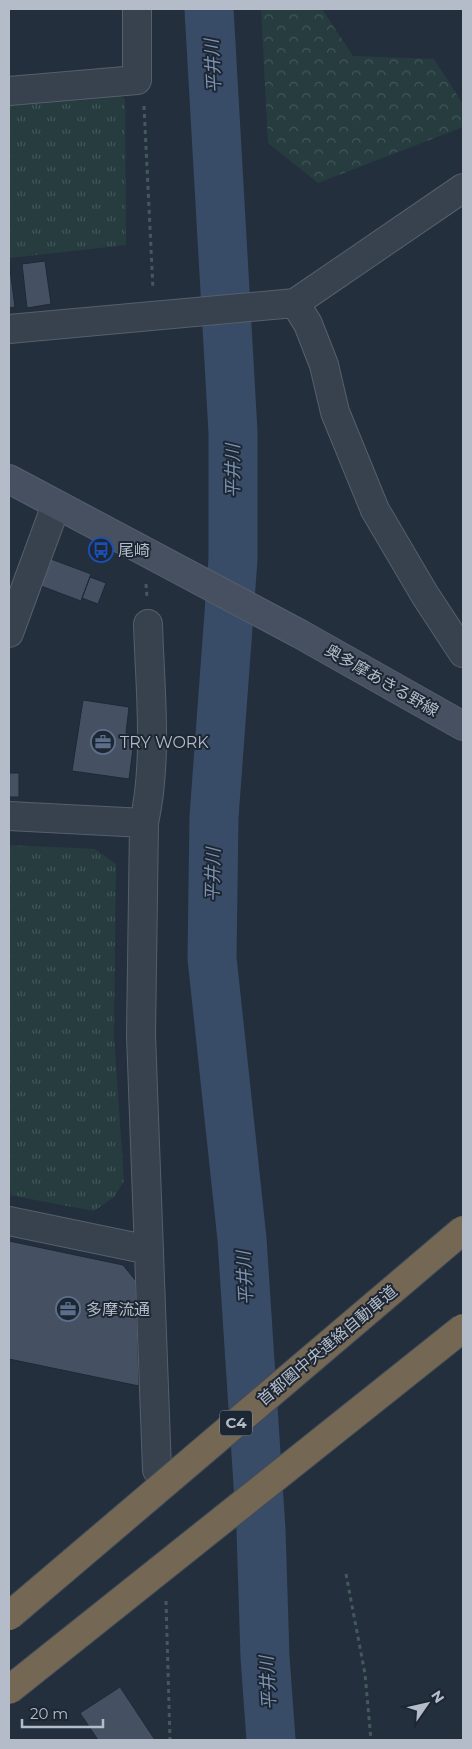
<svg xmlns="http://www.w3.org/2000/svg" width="472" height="1749" font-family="Montserrat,'Noto Sans JP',sans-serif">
<defs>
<pattern id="grass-tufts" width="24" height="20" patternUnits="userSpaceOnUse" patternTransform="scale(1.25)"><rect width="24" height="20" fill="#263c3f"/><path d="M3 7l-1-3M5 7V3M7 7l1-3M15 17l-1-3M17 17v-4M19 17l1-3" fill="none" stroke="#435659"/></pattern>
<pattern id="forest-crowns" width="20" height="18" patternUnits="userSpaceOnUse" patternTransform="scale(1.25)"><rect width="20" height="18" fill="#263c3f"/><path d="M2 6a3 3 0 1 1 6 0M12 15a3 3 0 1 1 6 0" fill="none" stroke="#435659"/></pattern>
</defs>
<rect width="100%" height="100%" fill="#242f3e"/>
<!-- grass -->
<path fill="url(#grass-tufts)" d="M116,91L125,100L126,245L9,258V99Z
M9,845L95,849L116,864L114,1035L124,1181L114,1197L94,1211L9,1195Z"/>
<!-- forest -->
<path fill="url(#forest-crowns)" d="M261,9H322L353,56L434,59L463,104V127L318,183L268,143Z"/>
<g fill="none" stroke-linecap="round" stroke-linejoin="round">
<!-- river -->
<path stroke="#394c67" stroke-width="49" d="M209,9L233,432V559L214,817L212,958L242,1239L261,1530L265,1657L271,1740"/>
</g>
<!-- building -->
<path fill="#455162" stroke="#1f2835" d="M45,261L51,304L27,308L22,264Z
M9,262L15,307L9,308Z
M51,559L91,574L81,601L41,586Z
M90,577L106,583L98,604L82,598Z
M83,700L129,707L126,733L135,734L129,779L72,771Z
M9,773H19V797H9Z
M9,1241L123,1265L136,1281L139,1386L9,1359Z
M120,1687L155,1740H98L80,1713Z"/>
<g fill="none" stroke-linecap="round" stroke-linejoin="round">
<defs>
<path id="street" d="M9,91L137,80V9
M295,303L308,324L324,365L335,412L375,510L425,595L463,653
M9,329L295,303L463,188
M148,624C150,689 158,759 144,823L141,1035L157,1470
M9,633L56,505
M9,816L144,823
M9,1221L149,1250"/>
<path id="secondary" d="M9,479L300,634L463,726"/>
</defs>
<!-- street casing -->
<use href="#street" stroke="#565f6c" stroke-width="30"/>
<!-- secondary casing -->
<use href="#secondary" stroke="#565f6c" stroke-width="30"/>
<!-- path -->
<path stroke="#44595c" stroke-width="3" stroke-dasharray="4 4" stroke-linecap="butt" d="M144,106L153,289
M146,584L147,598
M346,1574L365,1674L371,1740
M166,1601L170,1740"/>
<!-- street -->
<use href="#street" stroke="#38414e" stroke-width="28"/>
<!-- secondary -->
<use href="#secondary" stroke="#465061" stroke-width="28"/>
<defs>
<path id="highway-bridge" d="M9,1616L463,1230
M9,1690L463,1328"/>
</defs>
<!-- highway-bridge casing -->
<use href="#highway-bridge" stroke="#434c59" stroke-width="30" stroke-linecap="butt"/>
<!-- highway-bridge -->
<use href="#highway-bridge" stroke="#746855" stroke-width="28"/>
</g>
<!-- icons -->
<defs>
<symbol id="bus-ring" viewBox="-11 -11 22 22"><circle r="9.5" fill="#1d2633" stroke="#1a4fb4" stroke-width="1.5"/><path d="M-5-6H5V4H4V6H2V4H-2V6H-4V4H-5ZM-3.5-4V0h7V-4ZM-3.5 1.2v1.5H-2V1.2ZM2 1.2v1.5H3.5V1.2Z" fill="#1a4fb4"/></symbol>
<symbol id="office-ring" viewBox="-11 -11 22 22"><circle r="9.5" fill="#1d2633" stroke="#5c6f8a" stroke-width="1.5"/><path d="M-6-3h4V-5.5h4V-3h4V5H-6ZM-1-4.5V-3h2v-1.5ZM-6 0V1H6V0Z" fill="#5c6f8a"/></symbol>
</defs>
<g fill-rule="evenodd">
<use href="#bus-ring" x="87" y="536" width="28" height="28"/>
<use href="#office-ring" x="89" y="728" width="28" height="28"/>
<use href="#office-ring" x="54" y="1295" width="28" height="28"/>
</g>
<g text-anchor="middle" stroke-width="4" stroke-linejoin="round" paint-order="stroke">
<!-- shield labels -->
<rect fill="#1d2633" stroke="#878f9c" stroke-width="1" x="220" y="1410.5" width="32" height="25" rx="4"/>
<g font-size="15" font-weight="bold" fill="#b4bcc9">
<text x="236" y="1428">C4</text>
</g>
<!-- poi labels -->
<g font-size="16" fill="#b4bcc9" stroke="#1d2633" text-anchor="start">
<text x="118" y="556">尾崎</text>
<text x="120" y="748">TRY WORK</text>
<text x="86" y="1315">多摩流通</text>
</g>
<!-- street labels -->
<g font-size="16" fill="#b4bcc9" stroke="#1d2633">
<text transform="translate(382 680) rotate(30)" y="6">奥多摩あきる野線</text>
<text transform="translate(327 1345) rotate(-40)" y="6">首都圏中央連絡自動車道</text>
</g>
<!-- water labels -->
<g font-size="18" font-style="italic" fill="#7c92b1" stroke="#1d2633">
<text transform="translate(213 66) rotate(-93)" y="6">平井川</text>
<text transform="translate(233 471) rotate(-90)" y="6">平井川</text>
<text transform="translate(213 875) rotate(-89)" y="6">平井川</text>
<text transform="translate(245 1278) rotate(-93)" y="6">平井川</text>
<text transform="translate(268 1683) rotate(-93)" y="6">平井川</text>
</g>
</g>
<!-- border -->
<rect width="472" height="1749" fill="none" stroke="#b4bcc9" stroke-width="20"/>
<!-- north arrow -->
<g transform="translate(427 1704) rotate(56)" stroke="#1d2633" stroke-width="4" paint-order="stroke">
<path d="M0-4L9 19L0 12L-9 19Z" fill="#b4bcc9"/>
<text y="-8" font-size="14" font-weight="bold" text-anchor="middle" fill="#b4bcc9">N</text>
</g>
<!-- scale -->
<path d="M22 1719v8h81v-8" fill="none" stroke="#b4bcc9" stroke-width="2.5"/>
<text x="30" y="1719" font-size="15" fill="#b4bcc9" stroke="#1d2633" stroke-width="4" paint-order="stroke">20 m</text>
</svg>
